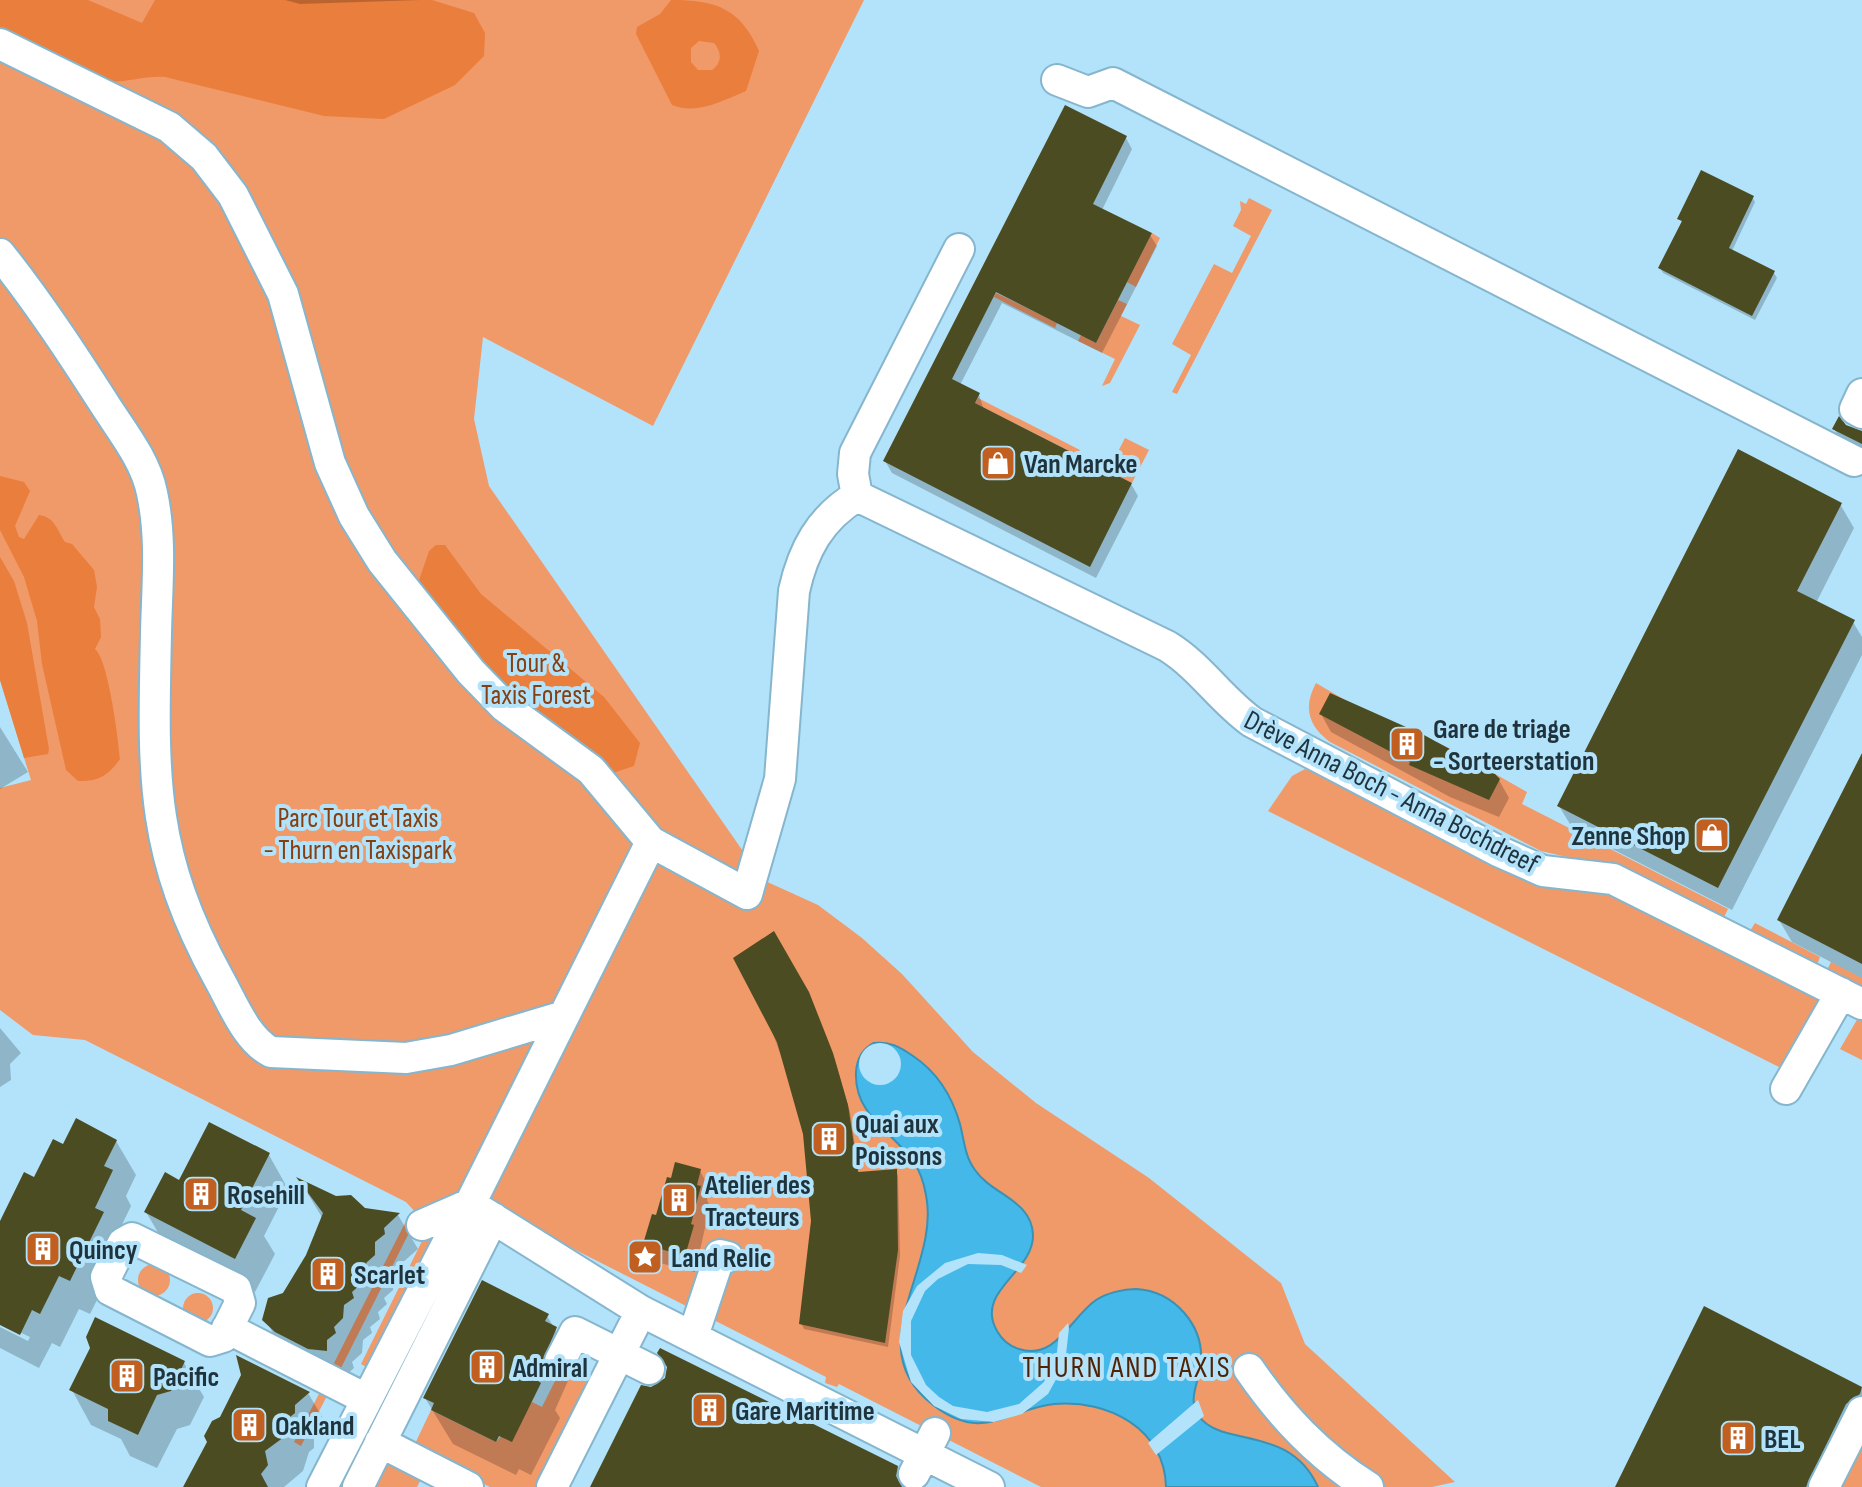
<svg xmlns="http://www.w3.org/2000/svg" width="1862" height="1487" font-family="'Sofia Sans Condensed',sans-serif">
<rect width="100%" height="100%" fill="#b2e3fb"/>
<!-- green -->
<path fill="#f09969" d="M0,0H864L653,426L483,337L474,419L489,486L763,880L818,905L862,938L902,974L973,1052L1036,1103L1149,1178L1281,1283L1305,1344L1455,1482L1432,1487H1041L839,1384L837,1387L825,1383L826,1377L483,1203L437,1231L368,1368L361,1364L429,1227L406,1202L85,1040L33,1035L0,1010V788L31,780L0,680Z
M1249,198L1272,210L1177,394L1172,392L1191,355L1172,344L1214,264L1232,273L1251,236L1233,226L1241,210L1240,201L1246,204Z
M1152,233L1160,238L1136,287L1127,282Z
M996,293L1057,323L1055,328L994,297Z
M1118,300L1127,304L1121,316L1140,325L1110,383L1102,386L1115,359L1078,341L1081,335L1096,343Z
M978,398L1080,450L1077,455L975,403Z
M1125,438L1149,450L1132,483L1108,471Z
M1316,683L1362,710L1453,750L1527,792L1522,804L1728,909L1724,917L1637,873L1541,851L1330,742C1308,726 1303,707 1316,683Z
M1305,769L1637,905L1820,1001L1783,1069L1268,811L1292,776Z
M1755,923L1820,957L1817,965L1750,931Z
M1831,962L1862,978V988L1827,970Z
M1858,1018L1862,1020V1060L1840,1049Z
M408,1217L415,1221L340,1370L332,1367Z
M138 1280a16 16 0 1 1 32 0a16 16 0 1 1-32 0Z
M183 1308a15 15 0 1 1 30 0a15 15 0 1 1-30 0Z
M564,1363L598,1380L544,1487H490L413,1448L431,1410L496,1442L532,1402L542,1407Z
M321,1390L328,1394L301,1446L294,1442Z
M1862,1431V1487H1834Z
M384,1454L424,1473L417,1487H367Z"/>
<!-- forest -->
<path fill="#ea7e3d" fill-rule="evenodd" d="M0,0H88L142,23L155,0H432L474,13L485,33L484,56L455,85L384,119L324,116L165,77C144,75 124,84 103,81L0,34Z
M671,0C716,0 740,8 759,51L746,91C722,101 697,115 672,105L636,34L637,27L660,14ZM699,41L714,43C722,52 722,63 712,70H698L691,62V48Z
M0,476L24,482L30,491L15,526L19,537L24,539L39,515C55,517 57,530 65,542L72,544L94,570L97,587L94,607L100,619L101,637L95,649C108,659 118,736 120,759C109,775 98,782 78,781L66,770L42,664L37,621L24,577L0,530Z
M436,545H445L481,594L604,697L640,743L634,766L610,774L508,695L416,589L429,551Z
M0,557L14,581L27,623L49,749L48,754L24,758L0,680Z"/>
<!-- water -->
<path fill="#44b9e9" stroke="#3991b5" stroke-width="2" d="M874,1043C890,1041 900,1047 913,1056C937,1072 952,1096 960,1124C964,1140 965,1157 975,1170C992,1195 1032,1200 1033,1235C1034,1272 974,1291 997,1331C1002,1340 1009,1346 1019,1349C1056,1361 1071,1317 1096,1300C1107,1293 1123,1289 1136,1289C1174,1291 1204,1325 1201,1363C1200,1380 1187,1399 1198,1415C1221,1449 1289,1423 1318,1487H1166C1165,1429 1108,1399 1054,1404C1007,1409 984,1444 933,1405C857,1347 941,1268 926,1195C924,1183 920,1171 913,1161C891,1130 854,1115 856,1072C857,1059 862,1049 874,1043Z"/>
<!-- pier -->
<path fill="#b2e3fb" d="M859 1064a21 21 0 1 1 42 0a21 21 0 1 1-42 0Z
M978,1253L1002,1255L1027,1265L1021,1273L1001,1265L968,1264L938,1279L925,1291L911,1321V1355L926,1385L939,1397L953,1406L987,1412L1019,1404L1044,1382L1057,1352L1059,1333L1068,1323L1069,1328L1065,1363L1048,1394L1022,1414L994,1422L961,1419L934,1406L911,1382L899,1342L903,1311L917,1286L945,1263Z
M1198,1400L1204,1416L1156,1455L1148,1443Z"/>
<!-- shadow -->
<path fill="#0003" d="M285,0H421L300,4Z
M1066,107L1126,138L1132,149L1102,210L1150,235L1157,246L1102,353L1002,303L960,385L979,395L984,410L1131,484L1138,496L1096,578L892,473L885,461Z
M1752,197L1755,202L1732,251L1774,273L1777,278L1755,320L1663,273L1660,268L1683,224L1680,219Z
M1845,426L1862,433V455L1845,446L1834,429Z
M1840,504L1854,528L1816,603L1853,622L1862,637V655L1732,910L1573,829L1559,806Z
M1321,714L1499,780L1509,798L1499,817L1450,797L1331,732Z
M0,727L28,772L0,789Z
M1862,758V978L1792,942L1779,920Z
M811,999L835,1060L850,1112L859,1174L896,1171L898,1176L900,1256L888,1347L804,1329L801,1323L812,1243V1185L799,1104L763,1007Z
M0,1028L21,1053L10,1064L11,1080L0,1087Z
M116,1141L136,1175L126,1196L131,1206L116,1237L123,1248L90,1314L79,1309L60,1347L52,1343L39,1368L0,1348V1327L28,1341L30,1337L0,1323V1226L64,1146Z
M269,1155L288,1189L264,1236L275,1254L255,1292L166,1246L146,1212L180,1182Z
M700,1171L710,1189L707,1200L710,1206L695,1272L656,1262L646,1244L657,1218Z
M300,1181L364,1210L398,1215L418,1249L402,1263L403,1269L394,1277L393,1290L384,1298L387,1304L378,1312L380,1319L370,1327L372,1333L363,1340L362,1353L352,1362L354,1368L346,1375L285,1354L265,1319L308,1256L323,1219Z
M1705,1309L1862,1389V1444L1840,1487H1617Z
M547,1316L576,1363L555,1410L560,1418L531,1475L519,1469L516,1475L453,1444L425,1398Z
M184,1363L204,1397L190,1425L177,1429L157,1468L130,1456L121,1439L91,1425L72,1390Z
M308,1393L328,1427L314,1439V1448L309,1452L303,1471L284,1487H186Z
M897,1467L908,1487H591Z"/>
<!-- building -->
<path fill="#4c4c22" d="M1065,105L1127,136L1093,204L1152,233L1096,343L996,292L952,379L980,393L975,403L1132,483L1090,567L883,461Z
M1701,170L1754,196L1729,248L1775,271L1752,316L1658,268L1682,221L1677,219Z
M1839,416L1846,425L1862,431V444L1832,429Z
M1738,449L1842,503L1797,591L1855,620L1718,888L1557,806Z
M1330,693L1424,735L1494,773L1500,779L1489,800L1409,765L1410,762L1319,714Z
M1862,753V964L1777,920Z
M774,931L809,992L833,1053L848,1105L858,1172L897,1169L898,1250L885,1343L799,1324L811,1221L803,1134L777,1042L733,958Z
M76,1118L117,1140L104,1166L113,1170L95,1208L104,1212L70,1281L59,1276L40,1314L32,1310L20,1335L0,1325V1221L24,1172L34,1177L53,1139L63,1144Z
M209,1122L270,1153L241,1210L256,1218L235,1259L144,1212L165,1172L179,1180Z
M675,1162L701,1169L697,1185L701,1186L691,1224L694,1225L685,1256L643,1244L652,1214L656,1215L667,1177L671,1178Z
M296,1177L336,1196L351,1195L365,1208L400,1213L384,1228L385,1234L375,1242V1255L366,1263L369,1269L360,1277L361,1284L352,1292L354,1298L344,1305L343,1318L334,1327L336,1333L327,1340V1351L308,1349L275,1332L262,1320L268,1298L283,1293L306,1255L323,1213Z
M482,1280L549,1314L545,1321L557,1327L535,1379L541,1383L512,1442L499,1436L496,1442L431,1410L434,1403L423,1398Z
M1704,1306L1862,1387L1860,1394L1846,1404L1806,1487H1615Z
M95,1317L185,1361L171,1391L157,1395L138,1435L108,1421V1409L69,1390L90,1348L86,1337Z
M660,1348L898,1466L896,1476L902,1487H590L641,1385L651,1387L665,1378L667,1367L657,1353Z
M236,1355L310,1392L295,1405V1413L290,1417L284,1437L265,1451L268,1465L261,1474L268,1487H183L207,1442L204,1436L212,1421L220,1417L241,1375Z"/>
<g fill="none" stroke-linecap="round" stroke-linejoin="round">
<defs>
<path id="minor" d="M0,44L169,127L204,157L233,195L283,294L330,463L354,516L382,561L471,672L505,707L591,770L651,842L747,894L780,779L794,591C803,550 820,518 857,496
M1057,80L1088,92L1113,83L1854,461
M0,254C39,303 73,355 107,408C124,434 146,462 152,493C162,539 157,586 156,633C153,773 149,852 219,979C232,1002 246,1039 271,1052L406,1058L451,1050L564,1016
M1862,394L1855,409L1862,413
M857,496L1167,646C1201,667 1220,699 1252,722L1498,851L1543,871L1613,879L1862,1004
M857,496L853,474L855,453L959,249
M1786,1089L1841,993
M470,1204L641,1311L989,1487
M422,1225L470,1204L651,842
M132,1238L236,1289L240,1303L223,1337L210,1341L110,1290L106,1277L123,1243Z
M227,1328L366,1399
M693,1336L720,1255L728,1257
M560,1361L575,1332L649,1369
M1249,1369C1282,1417 1318,1455 1368,1487
M380,1442L468,1487
M914,1474L935,1433
M322,1487L450,1238L488,1215
M358,1487L493,1218
M552,1487L641,1311
M1824,1487L1862,1412"/>
</defs>
<!-- minor casing -->
<use href="#minor" stroke="#86b6cd" stroke-width="34"/>
<!-- minor -->
<use href="#minor" stroke="#fff" stroke-width="30"/>
</g>
<!-- icons -->
<defs>
<symbol id="shop-square" viewBox="-11 -11 22 22"><rect x="-9" y="-9" width="18" height="18" rx="4" fill="#c15f20" stroke="#b2e3fb"/><path d="M-5-2.5h2.3a2.7 3.5 0 0 1 5.4 0H5L5.5 6h-11ZM-1.5-2.5h3a1.5 2.3 0 0 0-3 0Z" fill="#fff"/></symbol>
<symbol id="building-square" viewBox="-11 -11 22 22"><rect x="-9" y="-9" width="18" height="18" rx="4" fill="#c15f20" stroke="#b2e3fb"/><path d="M-4-6H4V6H1V3H-1V6H-4ZM-2.5-4.3h1.7v1.8h-1.7ZM.8-4.3h1.7v1.8H.8ZM-2.5-1h1.7V.8h-1.7ZM.8-1h1.7V.8H.8Z" fill="#fff"/></symbol>
<symbol id="sight-square" viewBox="-11 -11 22 22"><rect x="-9" y="-9" width="18" height="18" rx="4" fill="#c15f20" stroke="#b2e3fb"/><path d="M0-6L1.8-2.2L6-1.7L2.9 1.2L3.7 5.4L0 3.3L-3.7 5.4L-2.9 1.2L-6-1.7L-1.8-2.2Z" fill="#fff"/></symbol>
</defs>
<g fill-rule="evenodd">
<use href="#shop-square" x="978" y="443" width="40" height="40"/>
<use href="#building-square" x="1387" y="724" width="40" height="40"/>
<use href="#shop-square" x="1692" y="815" width="40" height="40"/>
<use href="#building-square" x="809" y="1119" width="40" height="40"/>
<use href="#building-square" x="181" y="1174" width="40" height="40"/>
<use href="#building-square" x="659" y="1180" width="40" height="40"/>
<use href="#building-square" x="23" y="1229" width="40" height="40"/>
<use href="#sight-square" x="625" y="1237" width="40" height="40"/>
<use href="#building-square" x="308" y="1254" width="40" height="40"/>
<use href="#building-square" x="467" y="1347" width="40" height="40"/>
<use href="#building-square" x="107" y="1356" width="40" height="40"/>
<use href="#building-square" x="689" y="1390" width="40" height="40"/>
<use href="#building-square" x="229" y="1405" width="40" height="40"/>
<use href="#building-square" x="1718" y="1418" width="40" height="40"/>
</g>
<g text-anchor="middle" stroke-width="8" stroke-linejoin="round" paint-order="stroke">
<!-- poi labels -->
<g font-size="28" font-weight="bold" fill="#1f333c" stroke="#b2e3fb" text-anchor="start">
<text x="1024" y="473">Van Marcke</text>
<text x="1433" y="738">Gare de triage<tspan x="1433" dy="32">- Sorteerstation</tspan></text>
<text x="1686" y="845" text-anchor="end">Zenne Shop</text>
<text x="855" y="1133">Quai aux<tspan x="855" dy="32">Poissons</tspan></text>
<text x="705" y="1194">Atelier des<tspan x="705" dy="32">Tracteurs</tspan></text>
<text x="227" y="1204">Rosehill</text>
<text x="69" y="1259">Quincy</text>
<text x="671" y="1267">Land Relic</text>
<text x="354" y="1284">Scarlet</text>
<text x="513" y="1377">Admiral</text>
<text x="153" y="1386">Pacific</text>
<text x="735" y="1420">Gare Maritime</text>
<text x="275" y="1435">Oakland</text>
<text x="1764" y="1448">BEL</text>
</g>
<!-- park labels -->
<g font-size="28" fill="#853f11" stroke="#b2e3fb">
<text x="536" y="672">Tour &amp;<tspan x="536" dy="32">Taxis Forest</tspan></text>
<text x="358" y="827">Parc Tour et Taxis<tspan x="358" dy="32">- Thurn en Taxispark</tspan></text>
</g>
<!-- street labels -->
<g font-size="28" fill="#1f333c" stroke="#b2e3fb">
<text transform="translate(1392 791) rotate(27)" y="10">Drève Anna Boch - Anna Bochdreef</text>
</g>
<!-- neighbourhood labels -->
<g font-size="30" letter-spacing="2" fill="#512304" stroke="#b2e3fb">
<text x="1127" y="1377">THURN AND TAXIS</text>
</g>
</g>
</svg>
